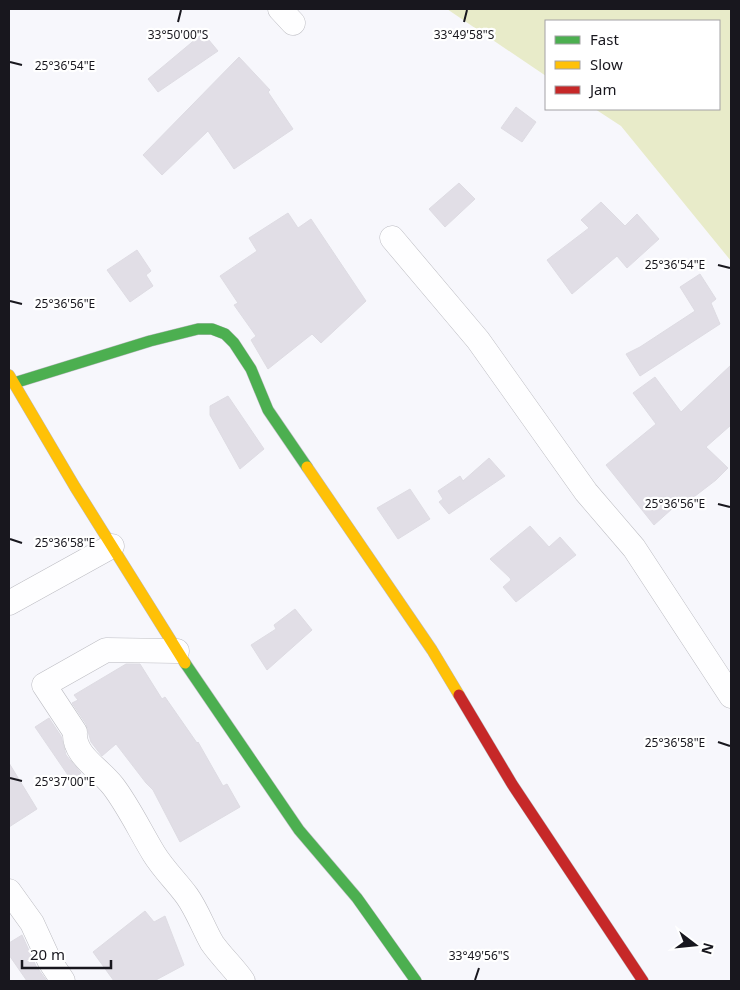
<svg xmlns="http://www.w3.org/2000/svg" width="740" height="990" font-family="'Noto Sans',sans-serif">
<rect width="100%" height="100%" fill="#f7f7fc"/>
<!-- green -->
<path fill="#e8ebc9" d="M447,9H731V261L621,126L595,109H719V21H546V76Z"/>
<!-- building -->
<path fill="#e1dee6" stroke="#dedce3" d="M203,33L218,51L158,92L148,79Z
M239,57L270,90L268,92L293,129L234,169L208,131L162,175L143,155Z
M516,107L536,122L522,142L501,128Z
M459,183L475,199L445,227L429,209Z
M601,202L625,226L637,214L659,239L627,268L617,256L572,294L547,260L589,228L581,220Z
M288,213L298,228L311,219L366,301L321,343L312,334L268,369L251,340L256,336L234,305L238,303L220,276L257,251L249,238Z
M137,250L151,271L146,275L153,286L130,302L107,270Z
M700,274L716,299L711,303L720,324L640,376L626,354L640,347L695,311L680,287Z
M731,365V425L706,447L728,468L716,480L686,503L683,499L654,525L606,465L656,424L633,393L655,377L681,412Z
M228,396L264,449L240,469L210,415V406Z
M489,458L505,476L449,514L439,502L443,499L438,491L460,476L463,481Z
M410,489L430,519L398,539L377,508Z
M530,526L549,547L560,537L576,555L516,602L503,587L511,580L510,578L490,559Z
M295,609L312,630L267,670L251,645L276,629L274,625Z
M126,664H140L162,699L165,697L197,743L198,742L223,786L227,784L240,807L180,842L153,790L146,783L116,744L102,756L98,751L91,742L86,724L72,703L78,700L74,695Z
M49,718L61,736L66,755L81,773L72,781L35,727Z
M9,763L37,809L9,827Z
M145,911L154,922L165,916L184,965L154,981H114L93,952Z
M22,935L36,966L47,981H27L9,955V943Z"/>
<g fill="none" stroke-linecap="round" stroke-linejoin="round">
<defs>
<path id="street" d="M280,9L293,23
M392,238L478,340L586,492L634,548L731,696
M9,603L112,546
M177,651L106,650L44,685L75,732C73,755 99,768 113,786C129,807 140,831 154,854C164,870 176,881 187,896C197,910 203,927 212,943C221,956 234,968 243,981
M9,891L32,923L49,960L63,981"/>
<path id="fast" d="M14,383L150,341L198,329H212L225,334L234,343L251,369L268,410L307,467
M185,663L299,830L357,898L416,981"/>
<path id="slow" d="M9,375L75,487L185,663
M307,467L432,650L459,695"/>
<path id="jam" d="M459,695L512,784L643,981"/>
</defs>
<!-- street casing -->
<use href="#street" stroke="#bcbcc2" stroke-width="25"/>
<!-- fast casing -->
<use href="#fast" stroke="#bcbcc2" stroke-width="12"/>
<!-- slow casing -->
<use href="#slow" stroke="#bcbcc2" stroke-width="12"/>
<!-- jam casing -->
<use href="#jam" stroke="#bcbcc2" stroke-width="12"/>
<!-- street -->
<use href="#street" stroke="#fefeff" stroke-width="24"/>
<!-- fast -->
<use href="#fast" stroke="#4caf50" stroke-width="11"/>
<!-- slow -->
<use href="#slow" stroke="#ffc107" stroke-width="11"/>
<!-- jam -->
<use href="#jam" stroke="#c62828" stroke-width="11"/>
</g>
<!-- ticks -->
<path fill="none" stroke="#18171e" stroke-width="2" d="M178,22L181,10M464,22L467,10M10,62L22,65M718,265L730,268M10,301L22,304M718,504L730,507M10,539L22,543M718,742L730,746M10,778L22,781M475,980L479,968"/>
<g font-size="12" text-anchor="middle" fill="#18171e" stroke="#fff" stroke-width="4.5" stroke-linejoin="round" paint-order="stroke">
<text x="178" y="39">33°50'00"S</text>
<text x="464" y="39">33°49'58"S</text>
<text x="65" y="70">25°36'54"E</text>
<text x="675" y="269">25°36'54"E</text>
<text x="65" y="308">25°36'56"E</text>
<text x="675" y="508">25°36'56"E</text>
<text x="65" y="547">25°36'58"E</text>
<text x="675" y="747">25°36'58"E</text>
<text x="65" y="786">25°37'00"E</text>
<text x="479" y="960">33°49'56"S</text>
</g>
<!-- border -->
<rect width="740" height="990" fill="none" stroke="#18171e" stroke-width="20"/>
<!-- legend -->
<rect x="545" y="20" width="175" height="90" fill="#ffffff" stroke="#a3a2a5"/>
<rect x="555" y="36" width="25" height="8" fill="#4caf50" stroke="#a3a2a5"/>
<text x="590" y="45" font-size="15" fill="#18171e">Fast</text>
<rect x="555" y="61" width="25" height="8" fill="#ffc107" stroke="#a3a2a5"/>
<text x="590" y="70" font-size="15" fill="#18171e">Slow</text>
<rect x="555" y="86" width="25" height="8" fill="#c62828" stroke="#a3a2a5"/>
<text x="590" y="95" font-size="15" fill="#18171e">Jam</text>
<!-- north arrow -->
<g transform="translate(695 945) rotate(106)" stroke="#ffffff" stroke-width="4" paint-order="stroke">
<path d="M0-4L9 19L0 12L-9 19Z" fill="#18171e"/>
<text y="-8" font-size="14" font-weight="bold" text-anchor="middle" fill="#18171e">N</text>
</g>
<!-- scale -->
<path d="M22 960v8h89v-8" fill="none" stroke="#18171e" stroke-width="2.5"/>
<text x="30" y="960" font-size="15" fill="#18171e" stroke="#ffffff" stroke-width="4" paint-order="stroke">20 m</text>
</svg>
